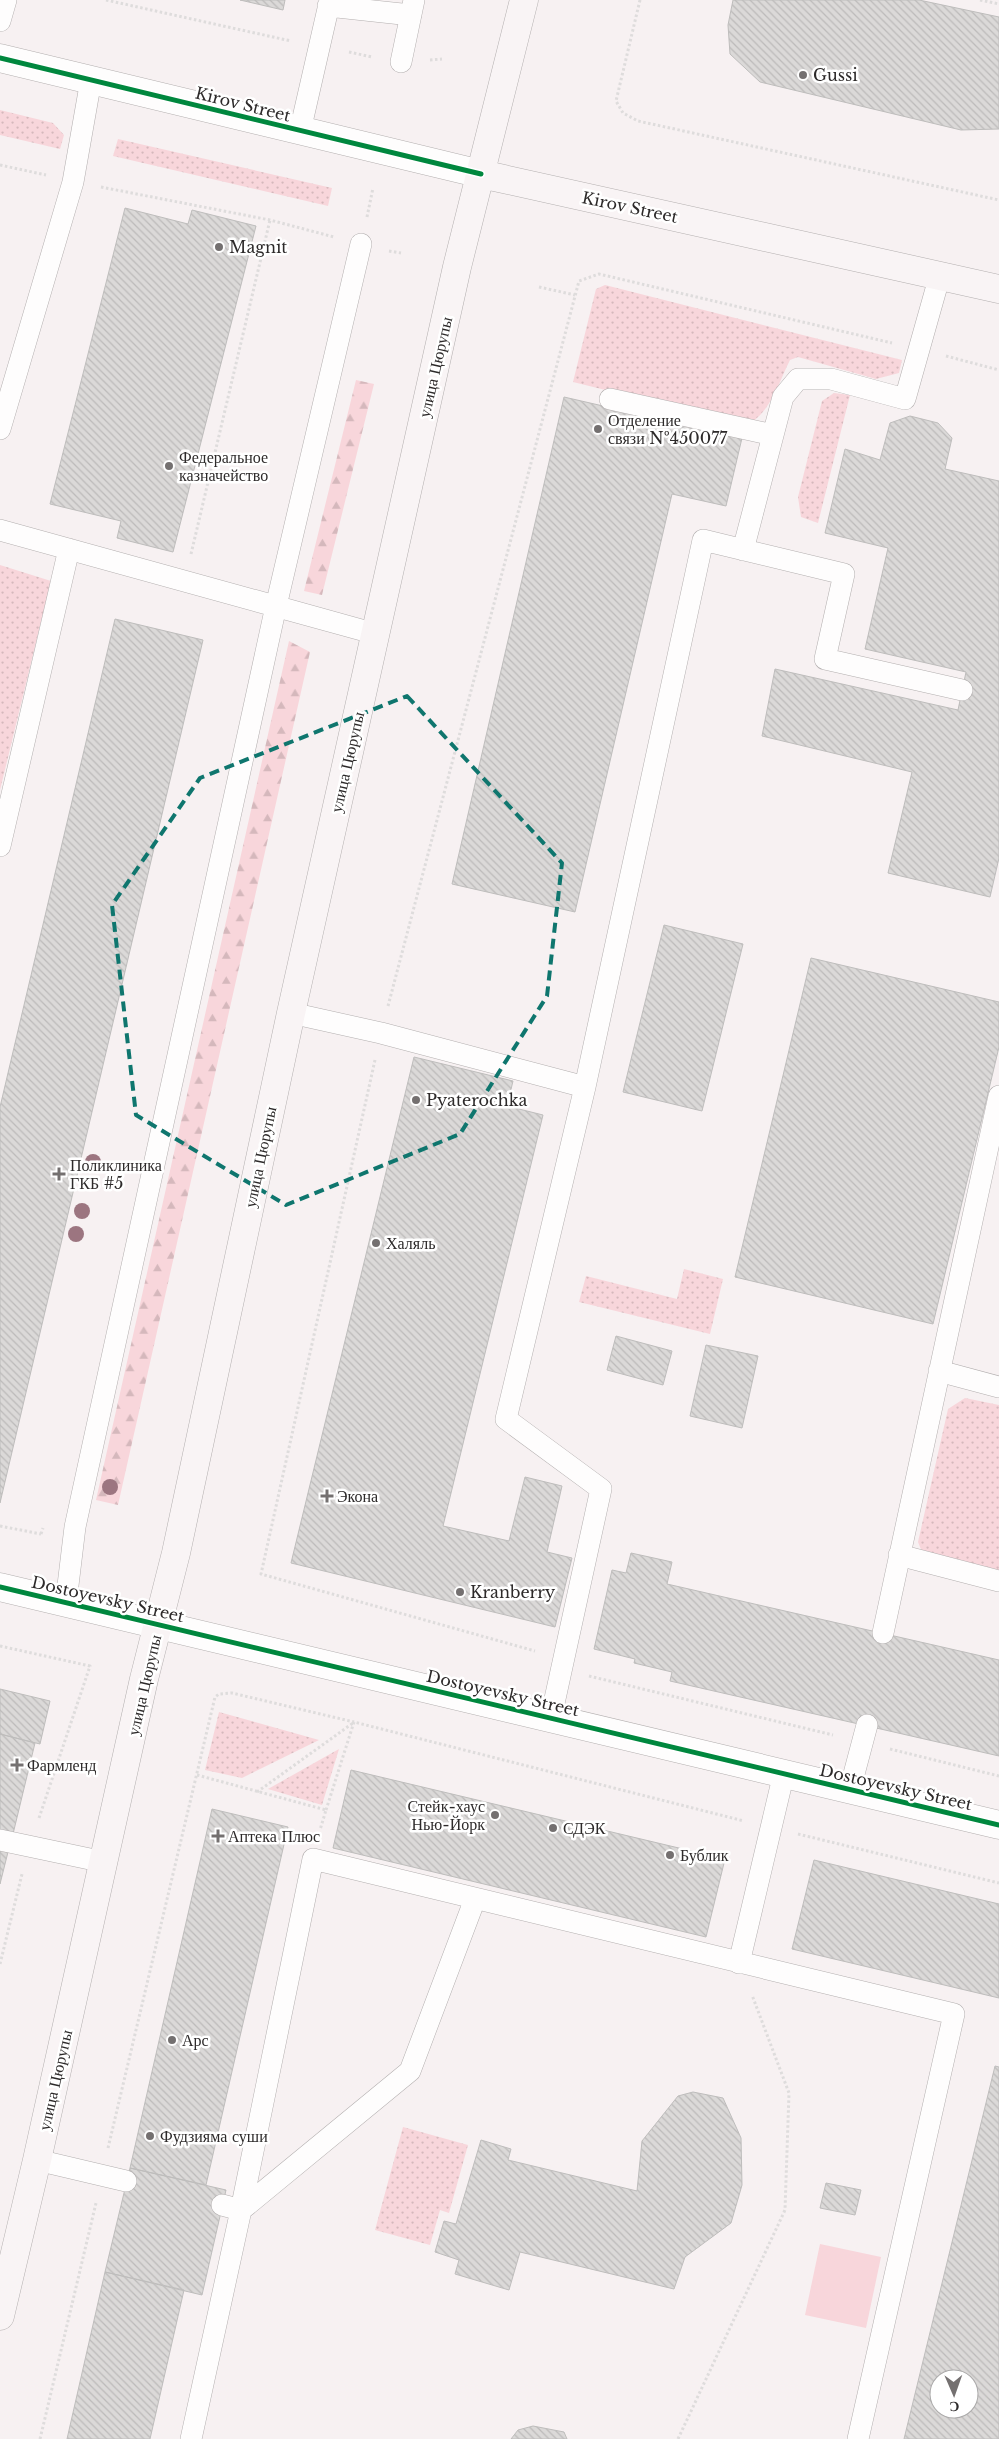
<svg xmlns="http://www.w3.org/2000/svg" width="999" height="2439" font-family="'Libre Baskerville',serif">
<defs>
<pattern id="grass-dots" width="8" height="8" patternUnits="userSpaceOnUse" patternTransform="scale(1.25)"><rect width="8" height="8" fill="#f8d6db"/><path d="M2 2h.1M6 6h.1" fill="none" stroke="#d5b8bc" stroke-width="1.8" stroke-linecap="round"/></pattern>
<pattern id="forest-firs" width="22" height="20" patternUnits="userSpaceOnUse" patternTransform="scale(1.25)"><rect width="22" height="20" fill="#f8d6db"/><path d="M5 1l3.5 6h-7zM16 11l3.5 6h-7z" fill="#d5b8bc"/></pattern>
<pattern id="building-back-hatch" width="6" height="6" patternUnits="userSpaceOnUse" patternTransform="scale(1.25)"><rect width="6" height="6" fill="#dbd9d8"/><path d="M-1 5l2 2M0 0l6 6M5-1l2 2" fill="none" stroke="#bcbaba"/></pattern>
</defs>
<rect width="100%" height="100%" fill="#f7f1f2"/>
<!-- grass -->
<path fill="url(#grass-dots)" d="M0,110L53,123L64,135L60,149L0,135Z
M118,139L332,188L328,206L113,156Z
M605,285L902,360L899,373L876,379L798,357L790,360C778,384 771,412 747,425L573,382L596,289Z
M834,393L850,395L818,523L801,517L798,497L822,401Z
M0,565L51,581L0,790Z
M684,1269L723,1279L710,1334L579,1302L586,1276L677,1299Z
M965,1398L999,1405V1573L924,1557L918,1542L948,1409Z
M219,1712L319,1740L242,1778L205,1770Z
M339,1749L322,1805L268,1789Z
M403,2127L468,2145L449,2213L440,2210L430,2245L375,2230Z"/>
<!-- forest -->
<path fill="url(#forest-firs)" d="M356,380L374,384L322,595L304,591Z
M289,641L310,652L118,1505L96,1500Z"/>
<!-- green -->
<path fill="#f8d6db" d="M820,2244L881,2257L866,2328L805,2315Z"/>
<!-- building -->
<path fill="url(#building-back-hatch)" stroke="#bebdbc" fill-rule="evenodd" d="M240,0H285L283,10Z
M733,0H919L999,17V129L961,130L760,82L730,54L728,25Z
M125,208L188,224L192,210L256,226L173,552L117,538L121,521L50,504Z
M564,397L742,438L726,506L672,494L575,912L452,884Z
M910,416L938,423L952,438L945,469L999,481V858L990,897L888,873L912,772L762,736L775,669L958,710L966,672L865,649L888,548L825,533L845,449L880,460L890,423Z
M115,619L203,640L0,1503V1107Z
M664,925L743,944L702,1111L623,1092Z
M811,958L999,1002V1047L933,1324L735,1277Z
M414,1057L513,1081L507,1106L543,1115L443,1526L509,1541L525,1477L562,1486L547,1552L572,1558L555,1627L291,1563Z
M616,1336L672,1351L663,1385L607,1370Z
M706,1345L758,1356L742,1428L690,1416Z
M631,1553L672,1562L667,1584L999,1660V1756L670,1681L672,1672L634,1663L635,1659L594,1649L612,1570L626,1573Z
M0,1689L50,1701L40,1744L0,1734Z
M0,1734L35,1743L13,1834L0,1831Z
M351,1770L725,1859L706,1937L333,1848Z
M212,1809L288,1827L206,2185L130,2168Z
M0,1850L8,1852L0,1884Z
M814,1860L999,1904V1998L792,1949Z
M995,2066L999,2067V2439H904ZM939,2379H969V2409H939Z
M693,2092L723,2098L741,2138L742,2185L731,2223L685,2257L674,2289L520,2252L509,2290L455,2274L459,2260L435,2252L444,2221L456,2224L481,2140L511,2149L508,2160L637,2191L642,2141L678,2096Z
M130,2168L226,2190L202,2295L105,2272Z
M826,2183L861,2190L855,2215L820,2208Z
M105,2272L184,2290L150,2439H67Z
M533,2426L564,2432L567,2439H511L518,2430Z"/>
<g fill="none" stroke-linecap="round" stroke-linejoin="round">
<defs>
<path id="service" d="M328,6L411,15
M0,21L6,0
M401,62L414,0
M300,131L330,0
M610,399L773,435
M0,429L73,182L91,80
M0,530L376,634
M743,550L783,397L798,379H831L905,399L940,275
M0,846L69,549
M291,1013L381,1033L585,1087L506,1419L601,1489L551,1717
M585,1087L703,540L844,574L825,659L962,690
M939,1371L999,1387
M899,1555L999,1581
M66,1602L75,1527L276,606L361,244
M883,1633L999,1096
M850,1789L867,1725
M0,1840L104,1862
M739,1963L784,1773
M37,2160L126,2181
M222,2205L241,2210L313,1859L954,2014L858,2439
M191,2439L241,2210L410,2071L475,1899"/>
<path id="tertiary" d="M0,58L481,174
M0,1587L999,1825"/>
<path id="secondary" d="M481,174L999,289
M0,2316L37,2160L144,1679L176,1553L291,1013L457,267L524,0"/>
</defs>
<!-- service casing -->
<use href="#service" stroke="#b3afaf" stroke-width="22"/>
<!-- tertiary casing -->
<use href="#tertiary" stroke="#b3afaf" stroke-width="29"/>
<!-- secondary casing -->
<use href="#secondary" stroke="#b3afaf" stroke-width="29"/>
<!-- path -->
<path stroke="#dedcdc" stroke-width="3" stroke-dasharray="2.5 2.5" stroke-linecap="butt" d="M106,0L291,41
M640,0L616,101L623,113L638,121L999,200
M980,0L999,4
M349,52L372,57
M430,60L442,59
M0,165L46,175
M101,187L270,220L334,237
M367,217L373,188
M389,251L401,253
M539,287L575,295
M946,356L999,370
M191,554L270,220
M388,1006L579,281L599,274L892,343
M375,1060L261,1574L535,1651
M0,1526L41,1534
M41,1534L43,1528
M0,1646L90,1666L39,1818
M589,1676L833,1735
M890,1749L999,1776
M197,1775L326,1810L320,1830
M257,1792L353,1723
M326,1810L354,1722L744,1821
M798,1834L999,1883
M0,1964L22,1874
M108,2148L215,1697L219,1694L232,1693L354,1722
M40,2439L96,2203
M678,2439L785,2210L789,2093L752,1995"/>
<!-- service -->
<use href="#service" stroke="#fefdfd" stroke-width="21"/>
<!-- tertiary -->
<use href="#tertiary" stroke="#fefdfd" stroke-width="28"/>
<!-- secondary -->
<use href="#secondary" stroke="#f9f4f5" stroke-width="28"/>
<defs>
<path id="cycleway" d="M0,58L481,174
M0,1587L999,1825"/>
</defs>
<!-- cycleway casing -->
<use href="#cycleway" stroke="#fff" stroke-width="8"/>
<!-- cycleway -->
<use href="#cycleway" stroke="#00873e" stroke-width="5"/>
</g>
<!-- trees -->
<g fill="#9c7580">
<circle cx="93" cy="1162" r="8"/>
<circle cx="82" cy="1211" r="8"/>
<circle cx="76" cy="1234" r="8"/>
<circle cx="110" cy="1487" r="8"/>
</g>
<!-- marked area -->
<path fill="none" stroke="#0f766e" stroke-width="4" stroke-dasharray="10 6" stroke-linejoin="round" d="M407,696L562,863L547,996L460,1134L286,1205L136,1115L112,905L200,778Z"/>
<!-- markers -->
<g fill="#747070" stroke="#fff" stroke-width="2">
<circle cx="803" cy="75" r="5"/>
<circle cx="219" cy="247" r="5"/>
<circle cx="598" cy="429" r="5"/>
<circle cx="169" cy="466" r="5"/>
<circle cx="416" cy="1100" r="5"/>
<path d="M56.5 1166.5h5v5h5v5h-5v5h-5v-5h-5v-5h5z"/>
<circle cx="376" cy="1243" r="5"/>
<path d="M324.5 1488.5h5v5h5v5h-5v5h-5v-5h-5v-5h5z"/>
<circle cx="460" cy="1592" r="5"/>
<path d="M14.5 1757.5h5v5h5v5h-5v5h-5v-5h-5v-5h5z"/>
<circle cx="495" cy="1815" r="5"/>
<circle cx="553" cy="1828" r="5"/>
<path d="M215.5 1828.5h5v5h5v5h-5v5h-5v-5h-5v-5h5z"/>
<circle cx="670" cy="1855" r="5"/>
<circle cx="172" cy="2040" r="5"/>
<circle cx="150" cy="2136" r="5"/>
</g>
<g text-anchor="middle" stroke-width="5" stroke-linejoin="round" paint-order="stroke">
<!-- poi labels -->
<g font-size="16" fill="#2d2a2a" stroke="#fff" text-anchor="start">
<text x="813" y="81">Gussi</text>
<text x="229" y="253">Magnit</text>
<text x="608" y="426">Отделение<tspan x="608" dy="18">связи №450077</tspan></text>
<text x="179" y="463">Федеральное<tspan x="179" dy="18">казначейство</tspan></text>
<text x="426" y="1106">Pyaterochka</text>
<text x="70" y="1171">Поликлиника<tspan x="70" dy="18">ГКБ #5</tspan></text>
<text x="386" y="1249">Халяль</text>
<text x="337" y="1502">Экона</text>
<text x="470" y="1598">Kranberry</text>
<text x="27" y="1771">Фармленд</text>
<text x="485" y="1812" text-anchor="end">Стейк-хаус<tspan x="485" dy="18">Нью-Йорк</tspan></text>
<text x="563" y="1834">СДЭК</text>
<text x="228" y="1842">Аптека Плюс</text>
<text x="680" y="1861">Бублик</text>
<text x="182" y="2046">Арс</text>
<text x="160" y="2142">Фудзияма суши</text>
</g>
<!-- street labels -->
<g font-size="16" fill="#2d2a2a" stroke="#fff">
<text transform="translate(243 104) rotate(14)" y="6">Kirov Street</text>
<text transform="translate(630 207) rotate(12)" y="6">Kirov Street</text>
<text transform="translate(435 367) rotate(-77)" y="6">улица Цюрупы</text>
<text transform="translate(347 762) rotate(-77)" y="6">улица Цюрупы</text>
<text transform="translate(260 1157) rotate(-78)" y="6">улица Цюрупы</text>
<text transform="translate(108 1599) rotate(13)" y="6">Dostoyevsky Street</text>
<text transform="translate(144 1685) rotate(-77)" y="6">улица Цюрупы</text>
<text transform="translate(503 1693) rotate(13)" y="6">Dostoyevsky Street</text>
<text transform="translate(896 1787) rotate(13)" y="6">Dostoyevsky Street</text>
<text transform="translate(55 2080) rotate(-77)" y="6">улица Цюрупы</text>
</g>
</g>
<!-- north arrow -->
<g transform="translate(954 2394) rotate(178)"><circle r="24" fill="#ffffff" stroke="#abaaaa"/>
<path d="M0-4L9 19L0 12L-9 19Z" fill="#747070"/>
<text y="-8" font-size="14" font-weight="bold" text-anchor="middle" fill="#2d2a2a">С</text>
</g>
</svg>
